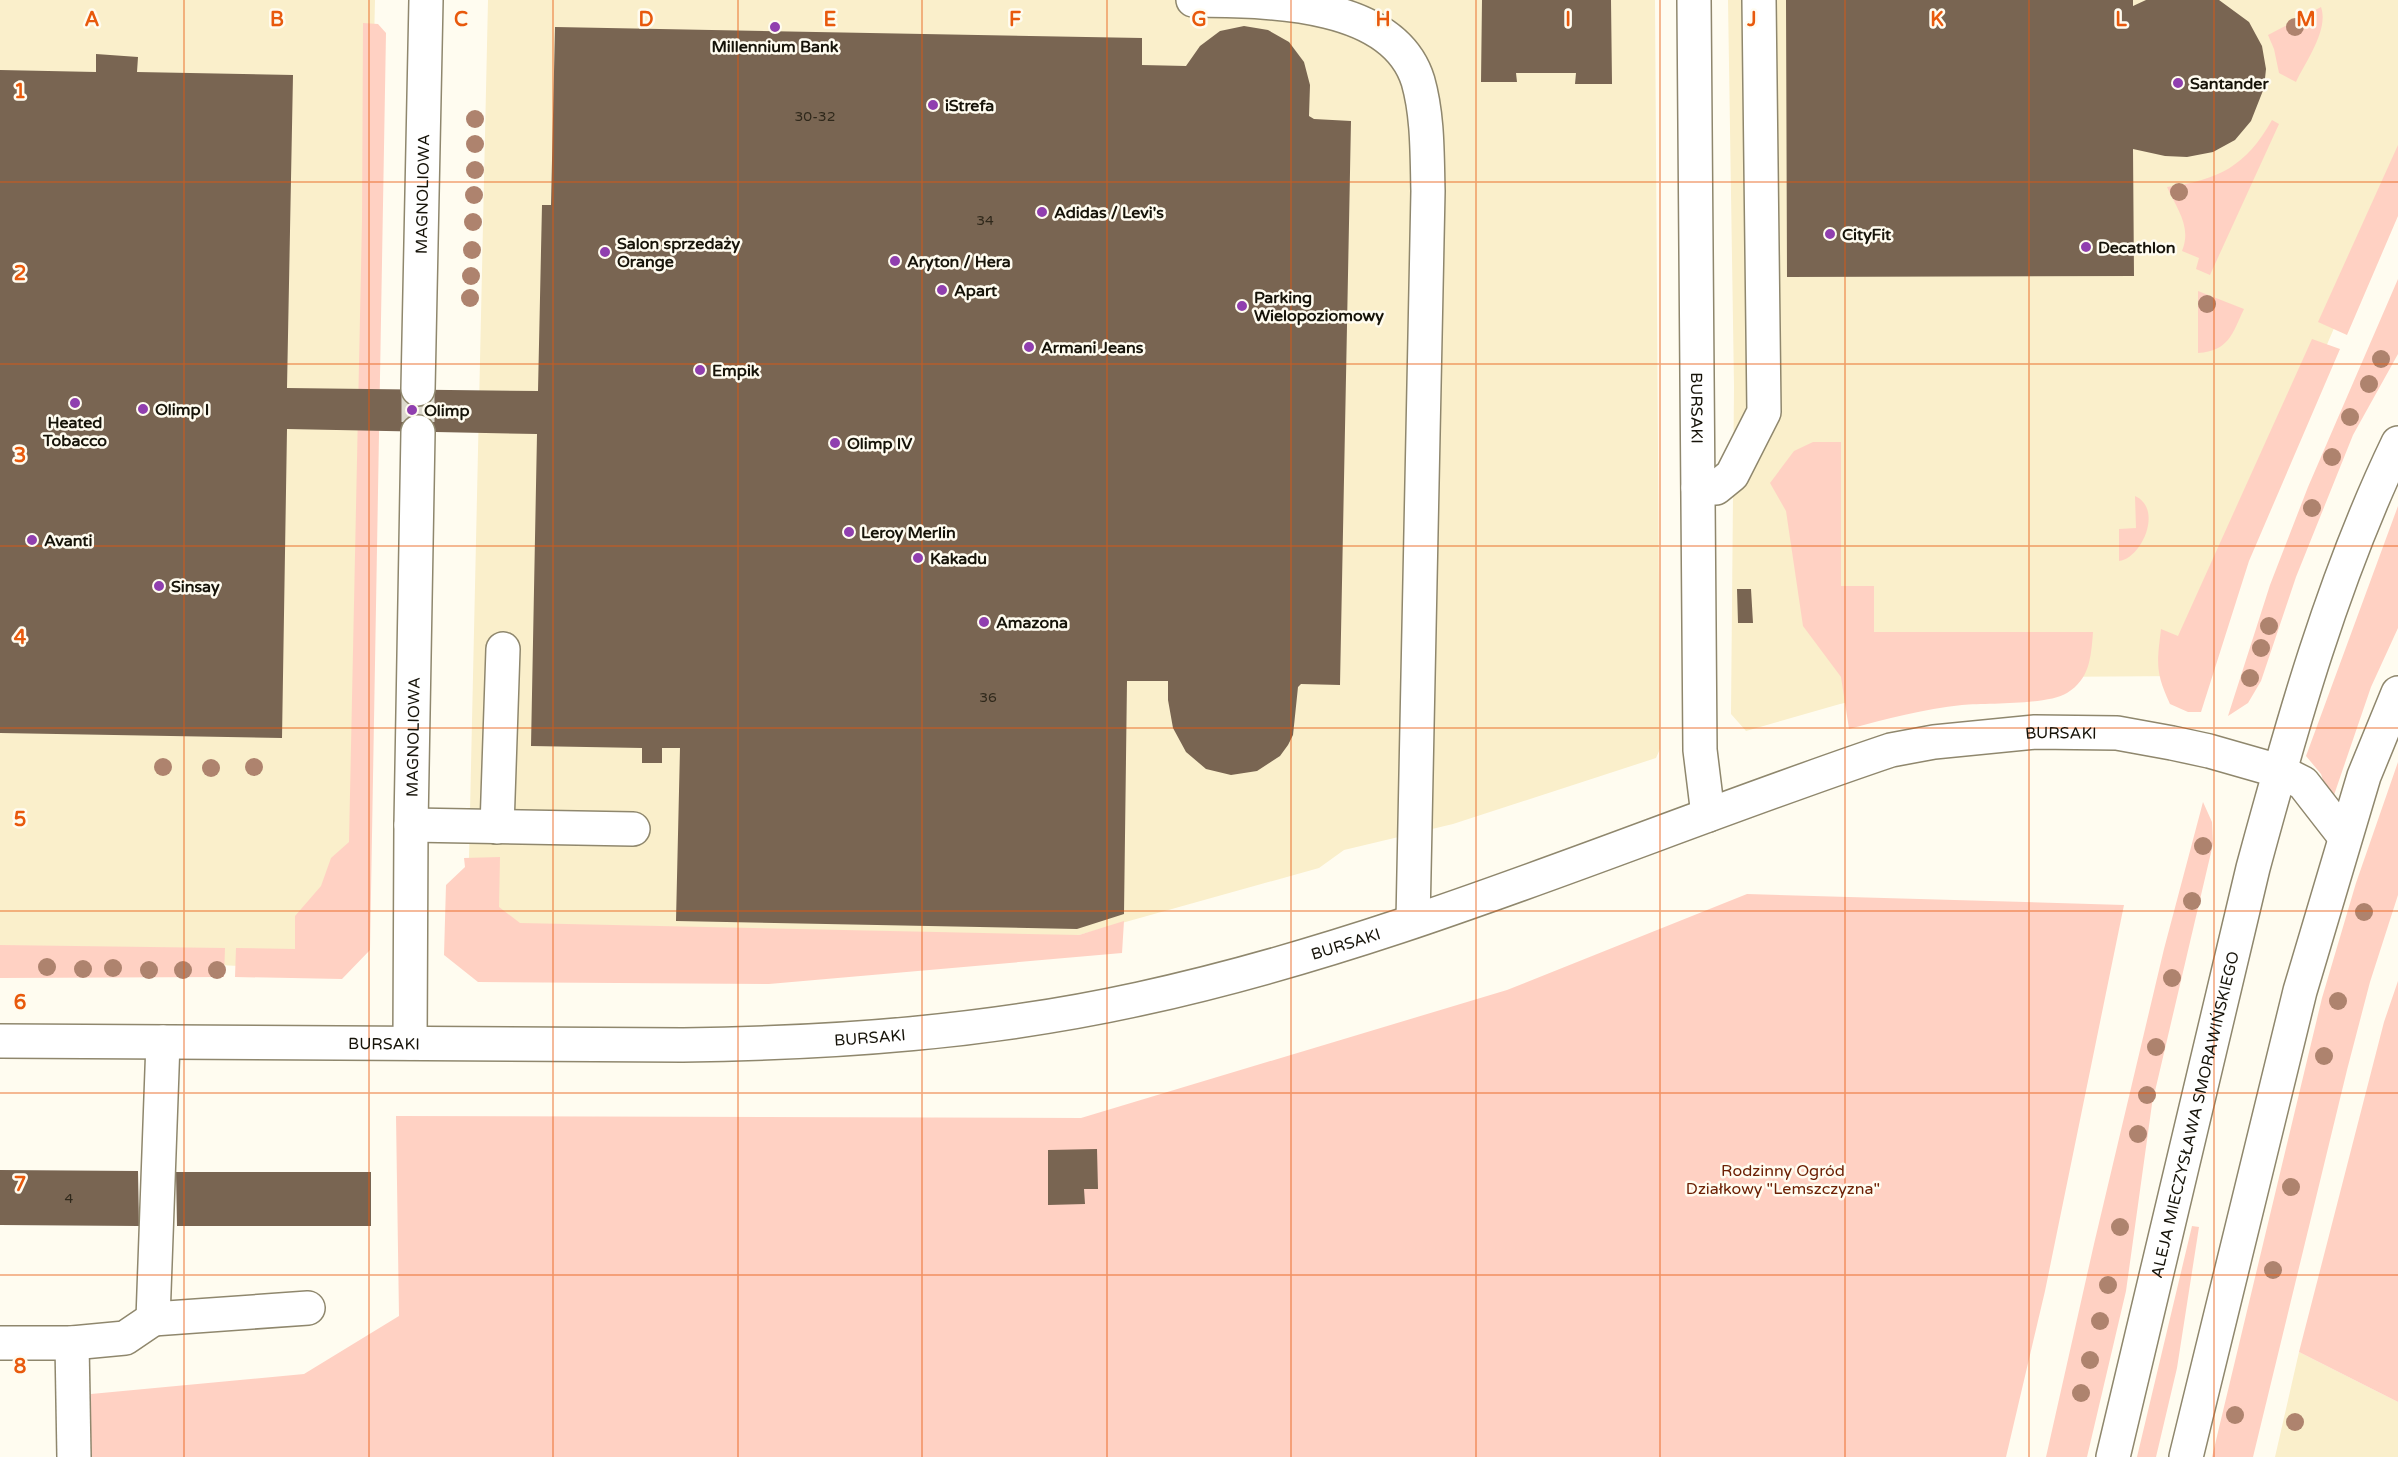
<svg xmlns="http://www.w3.org/2000/svg" width="2398" height="1457" font-family="'Varela Round',sans-serif">
<rect width="100%" height="100%" fill="#fffcf0"/>
<!-- built -->
<path fill="#faefcb" d="M0,0H375L353,948L326,970L0,955Z
M488,0H1655L1660,749L1656,758L1453,824L1344,850L1319,868L1079,935L467,947Z
M1728,0H2398V188L2382,217L2184,676L2039,677L1938,683L1840,704L1746,731L1731,714L1734,387Z
M2299,1352L2398,1402V1457H2275Z"/>
<!-- green -->
<path fill="#ffd1c3" d="M2321,7C2329,30 2306,61 2296,82L2279,73L2274,49L2268,35Z
M363,23L378,24L386,33L370,950L342,979L235,977L236,948L295,949V916L321,886L331,858L349,842L362,221Z
M2272,120L2279,124L2210,275L2196,269L2199,258L2182,251C2192,227 2177,209 2167,187C2219,180 2246,166 2272,120Z
M2398,145V216L2347,335L2318,322Z
M2398,279V354L2353,435L2296,577L2261,681L2248,703L2228,716L2270,585L2308,487Z
M2198,291L2244,309C2232,334 2229,351 2198,353Z
M2312,339L2340,349L2249,561L2201,712H2188L2170,704C2155,672 2157,663 2161,629L2178,636Z
M1813,442H1841V586H1874V632H2093C2091,657 2090,679 2067,693C2048,705 1987,703 1962,705C1924,709 1886,719 1849,729L1841,677L1803,626L1786,511L1770,483L1794,451Z
M2135,496C2164,509 2141,559 2119,561V529L2136,528Z
M2398,506V628L2371,687L2333,798L2328,796L2321,774L2306,756Z
M2398,762V895L2370,982L2347,1070L2253,1457H2212L2322,998L2356,883Z
M2203,802L2212,822L2213,844L2152,1104L2126,1291L2087,1457H2046L2094,1244L2164,949Z
M500,857L499,907L520,923L1079,935L1124,921L1122,953L769,984L478,982L444,955L446,885L465,867L464,858Z
M1747,894L2124,905L2045,1291L2006,1457H90L91,1394L304,1374L399,1316L396,1116L1081,1118L1507,990Z
M0,945L225,948L224,977L0,978Z
M2398,981V1402L2299,1352L2384,1022Z
M2192,1226L2199,1227L2177,1368L2156,1457H2137Z"/>
<!-- building -->
<path fill="#796552" d="M1482,0H1611L1612,84H1575L1576,73H1516L1517,82H1481Z
M1786,0H2133V6L2146,0H2219L2249,22L2262,46L2266,69L2264,88L2251,121L2235,140L2213,152L2187,157L2165,156L2133,149L2134,276L1787,277Z
M1244,26L1268,30L1289,42L1304,62L1310,85L1309,116L1314,119L1351,121L1340,685L1301,684L1298,687L1293,735L1288,745L1280,756L1257,771L1231,775L1206,769L1186,752L1173,728L1168,700V681H1127L1124,914L1077,929L676,921L680,748H662V763H642V748L531,746L537,434L287,429L282,738L0,733V70L96,72V54L138,57L137,72L293,75L287,388L538,391L542,205H551L555,27L1142,38V65L1186,66L1200,46L1220,31Z
M1737,589H1751L1753,623H1738Z
M1097,1149L1098,1189H1084L1085,1204L1048,1205V1150Z
M0,1170L138,1171L139,1226L0,1225Z
M176,1172H371V1226H177Z"/>
<g fill="none" stroke-linecap="round" stroke-linejoin="round">
<!-- minor-tunnel -->
<path stroke="#dcd9cd" stroke-width="33" stroke-dasharray="33 16" stroke-linecap="butt" d="M418,389V432"/>
<defs>
<g id="minor">
<path d="M1193,0C1265,1 1393,0 1418,81C1428,116 1427,155 1428,191L1413,921"/>
<path id="s1" d="M1694,0L1700,750L1708,815"/>
<path id="s2" d="M418,389L426,0"/>
<path d="M1698,488H1716L1732,475L1764,412L1759,0"/>
<path d="M411,825L633,829"/>
<path d="M497,827L503,649"/>
<path id="s3" d="M0,1041L683,1045C837,1043 988,1032 1139,999C1398,943 1641,834 1891,750L1934,742L2035,732L2117,733L2172,743L2209,751L2279,771L2303,783L2345,837"/>
<path id="s4" d="M410,1043L411,825L418,432"/>
<path d="M153,1319L308,1308"/>
<path d="M0,1343H72L125,1338L153,1319L163,1042"/>
<path d="M72,1343L74,1457"/>
</g>
<g id="major">
<path id="s5" d="M2113,1457L2253,868C2292,724 2333,578 2398,443"/>
<path d="M2186,1457L2300,991L2364,776L2398,693"/>
</g>
</defs>
<!-- minor casing -->
<use href="#minor" stroke="#8f876d" stroke-width="36"/>
<!-- major casing -->
<use href="#major" stroke="#8f876d" stroke-width="36"/>
<!-- minor -->
<use href="#minor" stroke="#fff" stroke-width="33"/>
<!-- major -->
<use href="#major" stroke="#fff" stroke-width="33"/>
</g>
<!-- trees -->
<g fill="#ae836e">
<circle cx="2295" cy="27" r="9"/>
<circle cx="475" cy="119" r="9"/>
<circle cx="475" cy="144" r="9"/>
<circle cx="475" cy="170" r="9"/>
<circle cx="2179" cy="192" r="9"/>
<circle cx="474" cy="195" r="9"/>
<circle cx="473" cy="222" r="9"/>
<circle cx="472" cy="250" r="9"/>
<circle cx="471" cy="276" r="9"/>
<circle cx="470" cy="298" r="9"/>
<circle cx="2207" cy="304" r="9"/>
<circle cx="2381" cy="359" r="9"/>
<circle cx="2369" cy="384" r="9"/>
<circle cx="2350" cy="417" r="9"/>
<circle cx="2332" cy="457" r="9"/>
<circle cx="2312" cy="508" r="9"/>
<circle cx="2269" cy="626" r="9"/>
<circle cx="2261" cy="648" r="9"/>
<circle cx="2250" cy="678" r="9"/>
<circle cx="163" cy="767" r="9"/>
<circle cx="254" cy="767" r="9"/>
<circle cx="211" cy="768" r="9"/>
<circle cx="2203" cy="846" r="9"/>
<circle cx="2192" cy="901" r="9"/>
<circle cx="2364" cy="912" r="9"/>
<circle cx="47" cy="967" r="9"/>
<circle cx="113" cy="968" r="9"/>
<circle cx="83" cy="969" r="9"/>
<circle cx="149" cy="970" r="9"/>
<circle cx="183" cy="970" r="9"/>
<circle cx="217" cy="970" r="9"/>
<circle cx="2172" cy="978" r="9"/>
<circle cx="2338" cy="1001" r="9"/>
<circle cx="2156" cy="1047" r="9"/>
<circle cx="2324" cy="1056" r="9"/>
<circle cx="2147" cy="1095" r="9"/>
<circle cx="2138" cy="1134" r="9"/>
<circle cx="2291" cy="1187" r="9"/>
<circle cx="2120" cy="1227" r="9"/>
<circle cx="2273" cy="1270" r="9"/>
<circle cx="2108" cy="1285" r="9"/>
<circle cx="2100" cy="1321" r="9"/>
<circle cx="2090" cy="1360" r="9"/>
<circle cx="2081" cy="1393" r="9"/>
<circle cx="2235" cy="1415" r="9"/>
<circle cx="2295" cy="1422" r="9"/>
</g>
<!-- grid -->
<path fill="none" stroke="#e8590c" stroke-width="1.5" stroke-opacity="0.55" d="M184,0V1457M369,0V1457M553,0V1457M738,0V1457M922,0V1457M1107,0V1457M1291,0V1457M1476,0V1457M1660,0V1457M1845,0V1457M2029,0V1457M2214,0V1457M0,182H2398M0,364H2398M0,546H2398M0,728H2398M0,911H2398M0,1093H2398M0,1275H2398"/>
<!-- markers -->
<g fill="#903faf" stroke="#fffcf0" stroke-width="2">
<circle cx="775" cy="27" r="6"/>
<circle cx="2178" cy="83" r="6"/>
<circle cx="933" cy="105" r="6"/>
<circle cx="1042" cy="212" r="6"/>
<circle cx="1830" cy="234" r="6"/>
<circle cx="2086" cy="247" r="6"/>
<circle cx="605" cy="252" r="6"/>
<circle cx="895" cy="261" r="6"/>
<circle cx="942" cy="290" r="6"/>
<circle cx="1242" cy="306" r="6"/>
<circle cx="1029" cy="347" r="6"/>
<circle cx="700" cy="370" r="6"/>
<circle cx="75" cy="403" r="6"/>
<circle cx="143" cy="409" r="6"/>
<circle cx="412" cy="410" r="6"/>
<circle cx="835" cy="443" r="6"/>
<circle cx="849" cy="532" r="6"/>
<circle cx="32" cy="540" r="6"/>
<circle cx="918" cy="558" r="6"/>
<circle cx="159" cy="586" r="6"/>
<circle cx="984" cy="622" r="6"/>
</g>
<g text-anchor="middle" stroke-width="5" stroke-linejoin="round" paint-order="stroke">
<!-- number labels -->
<g font-size="14" fill="#2f281b">
<text x="815" y="121">30-32</text>
<text x="985" y="225">34</text>
<text x="988" y="702">36</text>
<text x="69" y="1203">4</text>
</g>
<!-- poi labels -->
<g font-size="16" font-weight="bold" fill="#161309" stroke="#fffcf0" text-anchor="start">
<text x="775" y="52" text-anchor="middle">Millennium Bank</text>
<text x="2190" y="89">Santander</text>
<text x="945" y="111">iStrefa</text>
<text x="1054" y="218">Adidas / Levi's</text>
<text x="1842" y="240">CityFit</text>
<text x="617" y="249">Salon sprzedaży<tspan x="617" dy="18">Orange</tspan></text>
<text x="2098" y="253">Decathlon</text>
<text x="907" y="267">Aryton / Hera</text>
<text x="954" y="296">Apart</text>
<text x="1254" y="303">Parking<tspan x="1254" dy="18">Wielopoziomowy</tspan></text>
<text x="1041" y="353">Armani Jeans</text>
<text x="712" y="376">Empik</text>
<text x="155" y="415">Olimp I</text>
<text x="424" y="416">Olimp</text>
<text x="75" y="428" text-anchor="middle">Heated<tspan x="75" dy="18">Tobacco</tspan></text>
<text x="847" y="449">Olimp IV</text>
<text x="861" y="538">Leroy Merlin</text>
<text x="44" y="546">Avanti</text>
<text x="930" y="564">Kakadu</text>
<text x="171" y="592">Sinsay</text>
<text x="996" y="628">Amazona</text>
</g>
<!-- street labels -->
<g font-size="16" fill="#161309" stroke="#fffcf0">
<text dy="6" stroke="none"><textPath href="#s2" startOffset="195">MAGNOLIOWA</textPath></text>
<text dy="6" stroke="none"><textPath href="#s1" startOffset="408">BURSAKI</textPath></text>
<text dy="6" stroke="none"><textPath href="#s3" startOffset="2106">BURSAKI</textPath></text>
<text dy="6" stroke="none"><textPath href="#s4" startOffset="306">MAGNOLIOWA</textPath></text>
<text dy="6" stroke="none"><textPath href="#s3" startOffset="1356">BURSAKI</textPath></text>
<text dy="6" stroke="none"><textPath href="#s3" startOffset="870">BURSAKI</textPath></text>
<text dy="6" stroke="none"><textPath href="#s3" startOffset="384">BURSAKI</textPath></text>
<text dy="6" stroke="none"><textPath href="#s5" startOffset="352">ALEJA MIECZYSŁAWA SMORAWIŃSKIEGO</textPath></text>
</g>
<!-- park labels -->
<g font-size="16" fill="#6c2004" stroke="#fffcf0">
<text x="1783" y="1176">Rodzinny Ogród<tspan x="1783" dy="18">Działkowy "Lemszczyzna"</tspan></text>
</g>
</g>
<g font-size="20" text-anchor="middle" font-weight="bold" fill="#e8590c" stroke="#fffcf0" stroke-width="5" stroke-linejoin="round" paint-order="stroke">
<text x="92" y="26">A</text>
<text x="277" y="26">B</text>
<text x="461" y="26">C</text>
<text x="646" y="26">D</text>
<text x="830" y="26">E</text>
<text x="1015" y="26">F</text>
<text x="1199" y="26">G</text>
<text x="1383" y="26">H</text>
<text x="1568" y="26">I</text>
<text x="1752" y="26">J</text>
<text x="1937" y="26">K</text>
<text x="2121" y="26">L</text>
<text x="2306" y="26">M</text>
<text x="20" y="98">1</text>
<text x="20" y="280">2</text>
<text x="20" y="462">3</text>
<text x="20" y="644">4</text>
<text x="20" y="826">5</text>
<text x="20" y="1009">6</text>
<text x="20" y="1191">7</text>
<text x="20" y="1373">8</text>
</g>
</svg>
